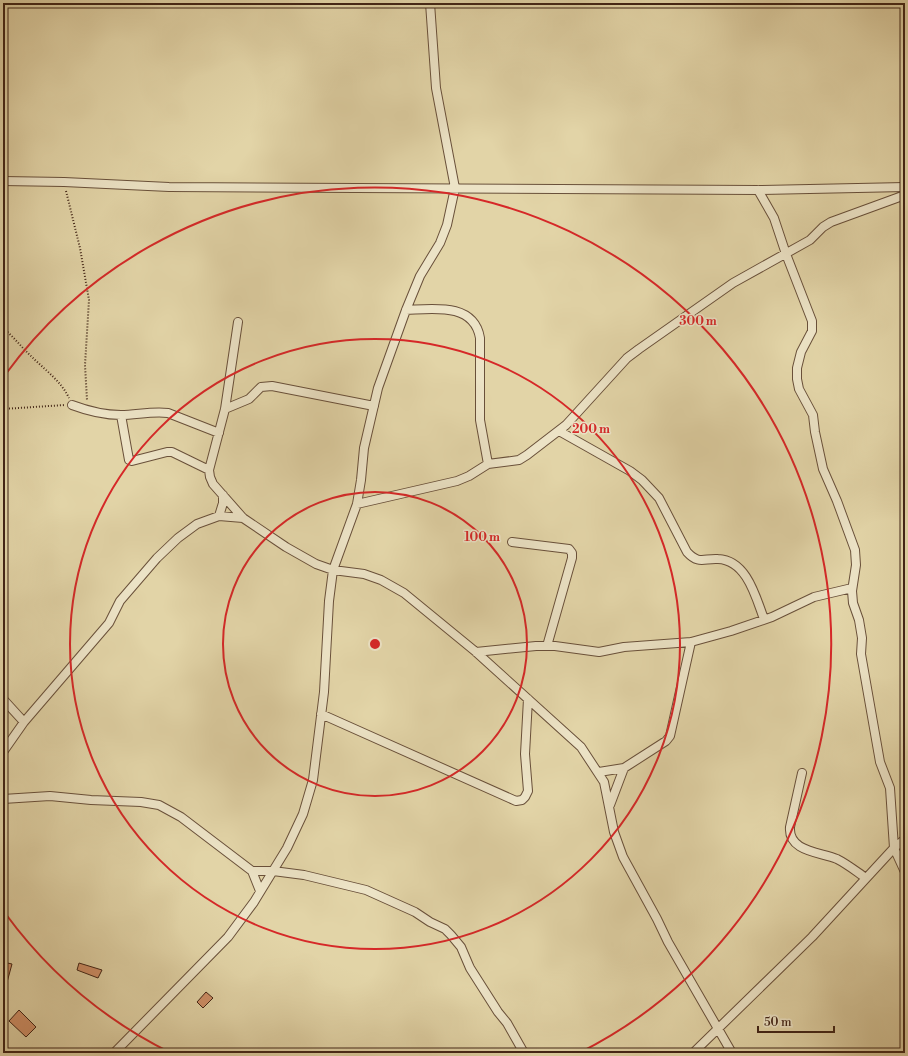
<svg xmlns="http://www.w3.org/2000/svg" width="908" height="1056" font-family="'Libre Bodoni',serif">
<rect width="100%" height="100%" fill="#e2d4a7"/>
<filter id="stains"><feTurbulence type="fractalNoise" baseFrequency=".005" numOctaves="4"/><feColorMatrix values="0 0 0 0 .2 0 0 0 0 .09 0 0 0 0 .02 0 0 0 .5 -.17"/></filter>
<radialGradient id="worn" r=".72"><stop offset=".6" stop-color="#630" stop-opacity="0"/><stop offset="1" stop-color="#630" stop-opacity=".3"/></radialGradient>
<!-- building -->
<path fill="#d19169" stroke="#412416" d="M3,962L12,964L6,986L3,985Z
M79,963L102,970L98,978L77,970Z
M206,992L213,998L203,1008L197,1002Z
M19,1010L36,1027L26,1037L9,1021Z"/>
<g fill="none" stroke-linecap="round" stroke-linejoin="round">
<defs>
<path id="street" d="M3,181L64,182L169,187L758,190L905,187
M758,190L774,218L786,254L812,321V331L801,352L797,368V379L799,389L813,415L815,432L823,469L837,501L855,550L856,565L852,591L853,603L859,620L862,638L861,654L880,762L890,788L894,848L905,872
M406,310C432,309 474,302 480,338V420L488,464
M238,322L225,409L209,470L210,477L213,484L243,518L286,547L316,564L333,570L364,574L381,580L404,593L476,652L581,747L604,782L614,832L623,857L657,919L668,942L732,1053
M72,405C88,411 104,415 121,415C136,415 152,411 168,413L219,433
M225,409L249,399L261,387L272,386L374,406
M121,415L129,460L132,461L167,452H172L209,470
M559,431L630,471L642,480L659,498L687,552C699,565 704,558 718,559C747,560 756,598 764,619
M357,504L457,481L469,476L488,464L519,460L527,455L566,425L627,358L639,349L733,283L810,240L823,227L831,222L905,195
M219,516L223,503V495
M512,542L569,549L572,553V558L547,646
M476,652L536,646H555L599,652L624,647L691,642L731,631L772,617L814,597L852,588
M3,699L24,722
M321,714L516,801L522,800L525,797L528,791L525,754L528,699
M3,752L24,722L109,623L120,601L157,558L178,538L197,524L219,516L243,518
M599,772L624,768L666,741L670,736L691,642
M802,773L790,827C788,852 821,852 837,859C847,864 857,872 866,878
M3,799L50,796L91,800L141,802L159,805L181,817L252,871L260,891
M610,805L624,768
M252,871H273L304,875L366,890L415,912L430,922L445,929L451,935L461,947L470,968L498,1012L507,1023L524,1053
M114,1053L228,937L254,902L287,848L303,814L313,780L324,692L329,601L333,570L357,504L361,480L364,448L378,388L406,310L420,276L440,243L447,225L455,188L436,88L430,3
M693,1053L812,937L894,848L905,839"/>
</defs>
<!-- street casing -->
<use href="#street" stroke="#69503a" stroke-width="10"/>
<!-- path -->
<path stroke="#412416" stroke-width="2" stroke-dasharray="1 2" stroke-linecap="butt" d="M66,191L80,248L89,300L85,365L87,400
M3,328C14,337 22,348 32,357C45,370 61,381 69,398
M3,409L65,405"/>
<!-- street -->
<use href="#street" stroke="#ece3c6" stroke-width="8"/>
</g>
<!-- distance rings -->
<g fill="none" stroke="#d62828" stroke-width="2">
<circle cx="375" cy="644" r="152"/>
<circle cx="375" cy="644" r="305"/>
<path d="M171 1053A457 457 0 0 1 5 913M5 375A457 457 0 1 1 579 1053"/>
</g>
<circle cx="375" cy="644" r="6" fill="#d62828" stroke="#ece3c6" stroke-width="2"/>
<g font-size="12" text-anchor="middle" font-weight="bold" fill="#d62828" stroke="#ece3c6" stroke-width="3" stroke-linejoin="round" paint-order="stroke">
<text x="698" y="325">300 m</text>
<text x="591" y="433">200 m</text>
<text x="482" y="541">100 m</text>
</g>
<!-- margin -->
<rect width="908" height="1056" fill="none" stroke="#e2d4a7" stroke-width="16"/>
<rect x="4" y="4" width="900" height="1048" fill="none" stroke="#412416" stroke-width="2"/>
<rect x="8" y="8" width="892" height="1040" fill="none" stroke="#412416"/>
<!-- scale -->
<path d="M758 1026v6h76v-6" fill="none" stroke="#412416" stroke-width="2"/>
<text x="764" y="1026" font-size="12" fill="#412416" stroke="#ece3c6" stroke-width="3" paint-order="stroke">50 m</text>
<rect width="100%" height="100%" filter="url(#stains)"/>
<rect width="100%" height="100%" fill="url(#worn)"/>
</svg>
